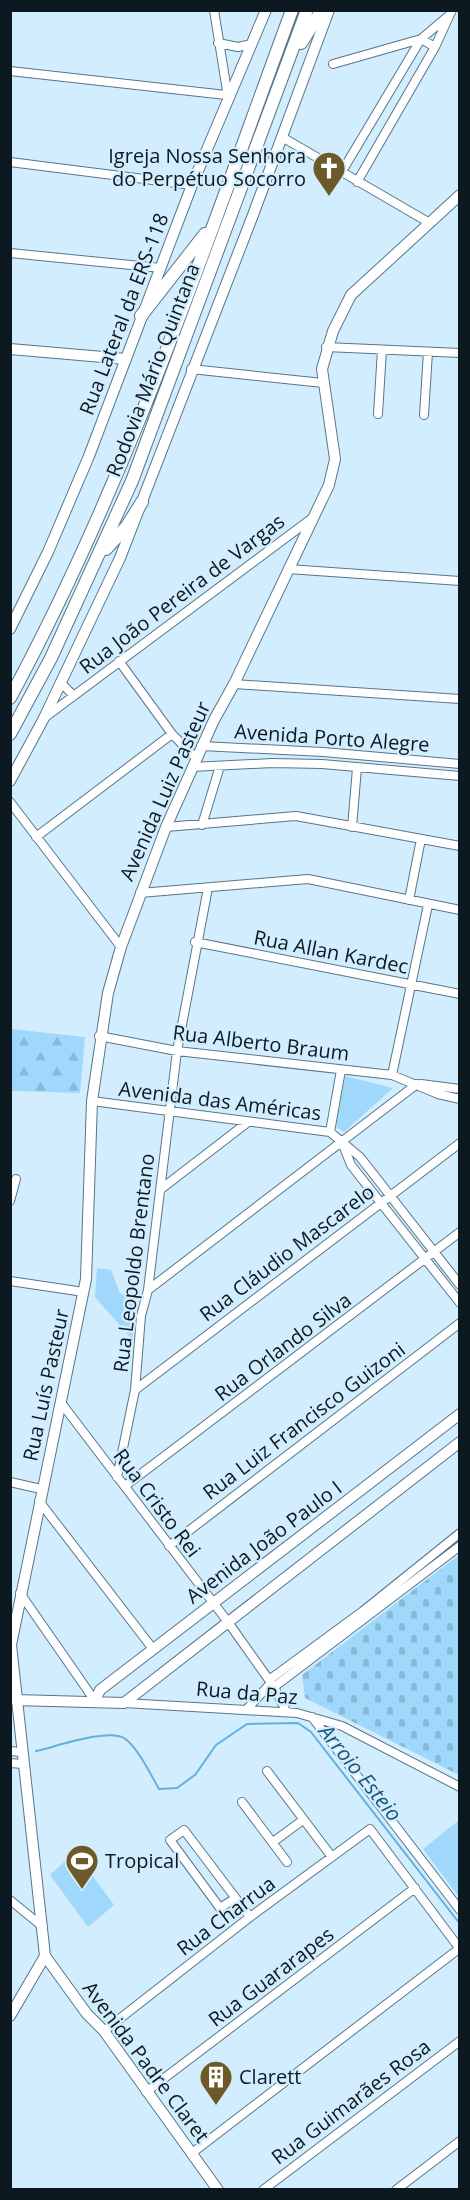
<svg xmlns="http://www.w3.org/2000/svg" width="470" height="2200" font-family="'Open Sans',sans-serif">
<defs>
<pattern id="forest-firs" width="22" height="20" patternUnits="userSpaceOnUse" patternTransform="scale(1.5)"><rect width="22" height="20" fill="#9fd8fb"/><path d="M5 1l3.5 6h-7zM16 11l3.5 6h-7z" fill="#88b9d7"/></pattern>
<pattern id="cemetery-stones" width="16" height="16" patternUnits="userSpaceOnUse" patternTransform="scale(1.5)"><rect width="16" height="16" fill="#9fd8fb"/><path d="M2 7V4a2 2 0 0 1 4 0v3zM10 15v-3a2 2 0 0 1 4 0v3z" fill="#88b9d7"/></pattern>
</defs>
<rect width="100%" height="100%" fill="#d2edfe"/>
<!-- green -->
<path fill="#9fd8fb" d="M345,1076L393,1088L344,1132L336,1127Z
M97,1268L111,1270L120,1293L136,1300L132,1339L95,1297Z
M458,1821L460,1823L459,1897L423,1849Z
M75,1852L114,1905L88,1927L50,1875Z"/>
<!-- forest -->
<path fill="url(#forest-firs)" d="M11,1029L85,1037L80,1093L11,1091Z"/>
<!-- cemetery -->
<path fill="url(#cemetery-stones)" d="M459,1555V1775L305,1698L302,1675Z"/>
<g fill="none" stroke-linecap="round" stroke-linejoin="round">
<!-- stream -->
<path stroke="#61b0de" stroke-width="2" d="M36,1751C55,1747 108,1728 124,1738C137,1746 151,1775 159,1789L177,1788L195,1775L216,1745L247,1724L298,1723L311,1732L460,1924"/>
<defs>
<path id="minor" d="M214,10L228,97
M218,43L238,47L252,44
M333,64L421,39L435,47
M10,71L226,95
M282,137L428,222
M10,162L192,185
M341,173L421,39L447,17
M357,182L435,47L452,10
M10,253L161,268
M326,347L460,353
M191,369L323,383
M378,414L382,350
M424,415L428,352
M288,569L460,581
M119,661L172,734L196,758
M61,683L74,696
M234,684L460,699
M44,718L311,519
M201,746L323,752L460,764
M192,767L272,763L322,764L460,776
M10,802L121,947
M202,825L220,766
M166,827L296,816L460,846
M352,827L357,768
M36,837L172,734
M140,893L308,879L460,910
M409,900L421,839
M195,942L460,994
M99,1036L177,1051L392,1075L438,1094L460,1099
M392,1075L428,905
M421,1084L460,1089
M92,1101L330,1132L360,1157L460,1285
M330,1132L341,1070
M343,1145L351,1165L460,1303
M161,1189L248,1122
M10,1201L16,1179
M10,1281L84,1292
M148,1290L417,1084
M135,1390L460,1143
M62,1404L228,1622L274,1687L286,1711
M117,1477L135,1390L141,1316L148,1290L177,1051L208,888
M10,1482L41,1489
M125,1486L460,1232
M39,1501L153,1649
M169,1546L460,1323
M20,1593L95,1701
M269,1680L363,1611L460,1533
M274,1687L460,1546
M124,1703L297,1713L342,1726L460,1787
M247,1709L271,1683
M312,1717L460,1910
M10,1751L21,1752
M10,1763L23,1764
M267,1771L332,1857
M242,1802L287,1862
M273,1842L303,1820
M234,1899L220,1908L170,1840L184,1830L250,1917
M10,1900L43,1927
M104,2031L250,1917L370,1829L460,1949
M146,2092L415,1888
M192,2153L460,1948
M263,2190L460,2041
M396,2190L460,2141"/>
<path id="major" d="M10,349L126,359
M10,629L48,552L89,456L192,185L266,10
M10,781L44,718L120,558L253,215L329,10
M15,1700L124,1703L460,1442
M95,1701L100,1690L460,1414
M45,1956L87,2014L104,2031L218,2190
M10,2016L45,1956L11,1645L86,1279L92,1101L108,993L121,947L166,827L214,720L234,684L329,485L335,459L322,369L333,331L351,295L460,195"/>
<path id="highway" d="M301,43L322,10
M141,316L205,234
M106,549L127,526L142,502
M10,698C128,480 206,243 292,10
M10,734L51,658L132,481L307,10"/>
</defs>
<!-- minor casing -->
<use href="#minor" stroke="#587689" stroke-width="10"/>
<!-- major casing -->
<use href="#major" stroke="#587689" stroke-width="12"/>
<!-- highway casing -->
<use href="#highway" stroke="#587689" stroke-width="14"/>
<!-- minor -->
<use href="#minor" stroke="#fff" stroke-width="8"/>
<!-- major -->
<use href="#major" stroke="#fff" stroke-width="10"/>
<!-- highway -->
<use href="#highway" stroke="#fff" stroke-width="12"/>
</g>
<!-- icons -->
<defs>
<symbol id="church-pin" viewBox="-11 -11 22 30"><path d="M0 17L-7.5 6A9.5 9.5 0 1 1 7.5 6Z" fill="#6e5928" stroke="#d2edfe"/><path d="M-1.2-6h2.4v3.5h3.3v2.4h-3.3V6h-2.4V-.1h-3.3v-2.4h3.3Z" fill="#fff"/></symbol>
<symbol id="stadium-pin" viewBox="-11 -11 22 30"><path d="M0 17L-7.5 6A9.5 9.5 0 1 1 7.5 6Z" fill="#6e5928" stroke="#d2edfe"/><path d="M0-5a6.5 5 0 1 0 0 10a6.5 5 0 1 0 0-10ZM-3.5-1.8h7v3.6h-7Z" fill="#fff"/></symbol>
<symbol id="building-pin" viewBox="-11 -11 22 30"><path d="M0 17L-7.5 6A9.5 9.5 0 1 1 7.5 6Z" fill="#6e5928" stroke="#d2edfe"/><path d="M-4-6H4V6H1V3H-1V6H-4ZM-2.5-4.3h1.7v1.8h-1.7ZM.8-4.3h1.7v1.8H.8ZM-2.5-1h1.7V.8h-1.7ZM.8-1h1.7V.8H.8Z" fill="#fff"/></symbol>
</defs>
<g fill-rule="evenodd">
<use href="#church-pin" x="310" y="149" width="38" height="52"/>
<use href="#stadium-pin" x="63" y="1842" width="38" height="52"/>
<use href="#building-pin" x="197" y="2058" width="38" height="52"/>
</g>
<g text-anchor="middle" stroke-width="4.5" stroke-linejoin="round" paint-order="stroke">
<!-- poi labels -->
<g font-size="20" fill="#0d1920" stroke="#d2edfe" text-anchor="start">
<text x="306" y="163" text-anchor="end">Igreja Nossa Senhora<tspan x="306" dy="23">do Perpétuo Socorro</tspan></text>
<text x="105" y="1868">Tropical</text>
<text x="239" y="2084">Clarett</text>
</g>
<!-- street labels -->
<g font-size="20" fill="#0d1920" stroke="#d2edfe">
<text transform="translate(124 314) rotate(-69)" y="7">Rua Lateral da ERS-118</text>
<text transform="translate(153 370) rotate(-69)" y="7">Rodovia Mário Quintana</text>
<text transform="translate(182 594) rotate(-37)" y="7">Rua João Pereira de Vargas</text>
<text transform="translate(332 738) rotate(4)" y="7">Avenida Porto Alegre</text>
<text transform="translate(165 791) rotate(-66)" y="7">Avenida Luiz Pasteur</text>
<text transform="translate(331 952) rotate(11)" y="7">Rua Allan Kardec</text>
<text transform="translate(261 1043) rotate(7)" y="7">Rua Alberto Braum</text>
<text transform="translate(220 1101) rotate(7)" y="7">Avenida das Américas</text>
<text transform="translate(287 1253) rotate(-37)" y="7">Rua Cláudio Mascarelo</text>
<text transform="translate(134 1263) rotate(-83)" y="7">Rua Leopoldo Brentano</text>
<text transform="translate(283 1347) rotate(-37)" y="7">Rua Orlando Silva</text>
<text transform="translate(46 1385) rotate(-78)" y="7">Rua Luís Pasteur</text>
<text transform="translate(304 1421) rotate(-37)" y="7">Rua Luiz Francisco Guizoni</text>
<text transform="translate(157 1503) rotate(53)" y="7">Rua Cristo Rei</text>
<text transform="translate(264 1542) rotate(-37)" y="7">Avenida João Paulo I</text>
<text transform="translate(247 1693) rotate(5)" y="7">Rua da Paz</text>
<text transform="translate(226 1916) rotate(-37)" y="7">Rua Charrua</text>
<text transform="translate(271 1977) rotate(-37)" y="7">Rua Guararapes</text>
<text transform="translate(146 2062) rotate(53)" y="7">Avenida Padre Claret</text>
<text transform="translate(351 2102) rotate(-37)" y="7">Rua Guimarães Rosa</text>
</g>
<!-- water labels -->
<g font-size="21" font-style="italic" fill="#195675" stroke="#d2edfe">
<text transform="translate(360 1773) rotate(51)" y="7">Arroio Esteio</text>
</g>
</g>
<!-- border -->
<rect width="470" height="2200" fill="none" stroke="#0d1920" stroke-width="24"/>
</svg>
